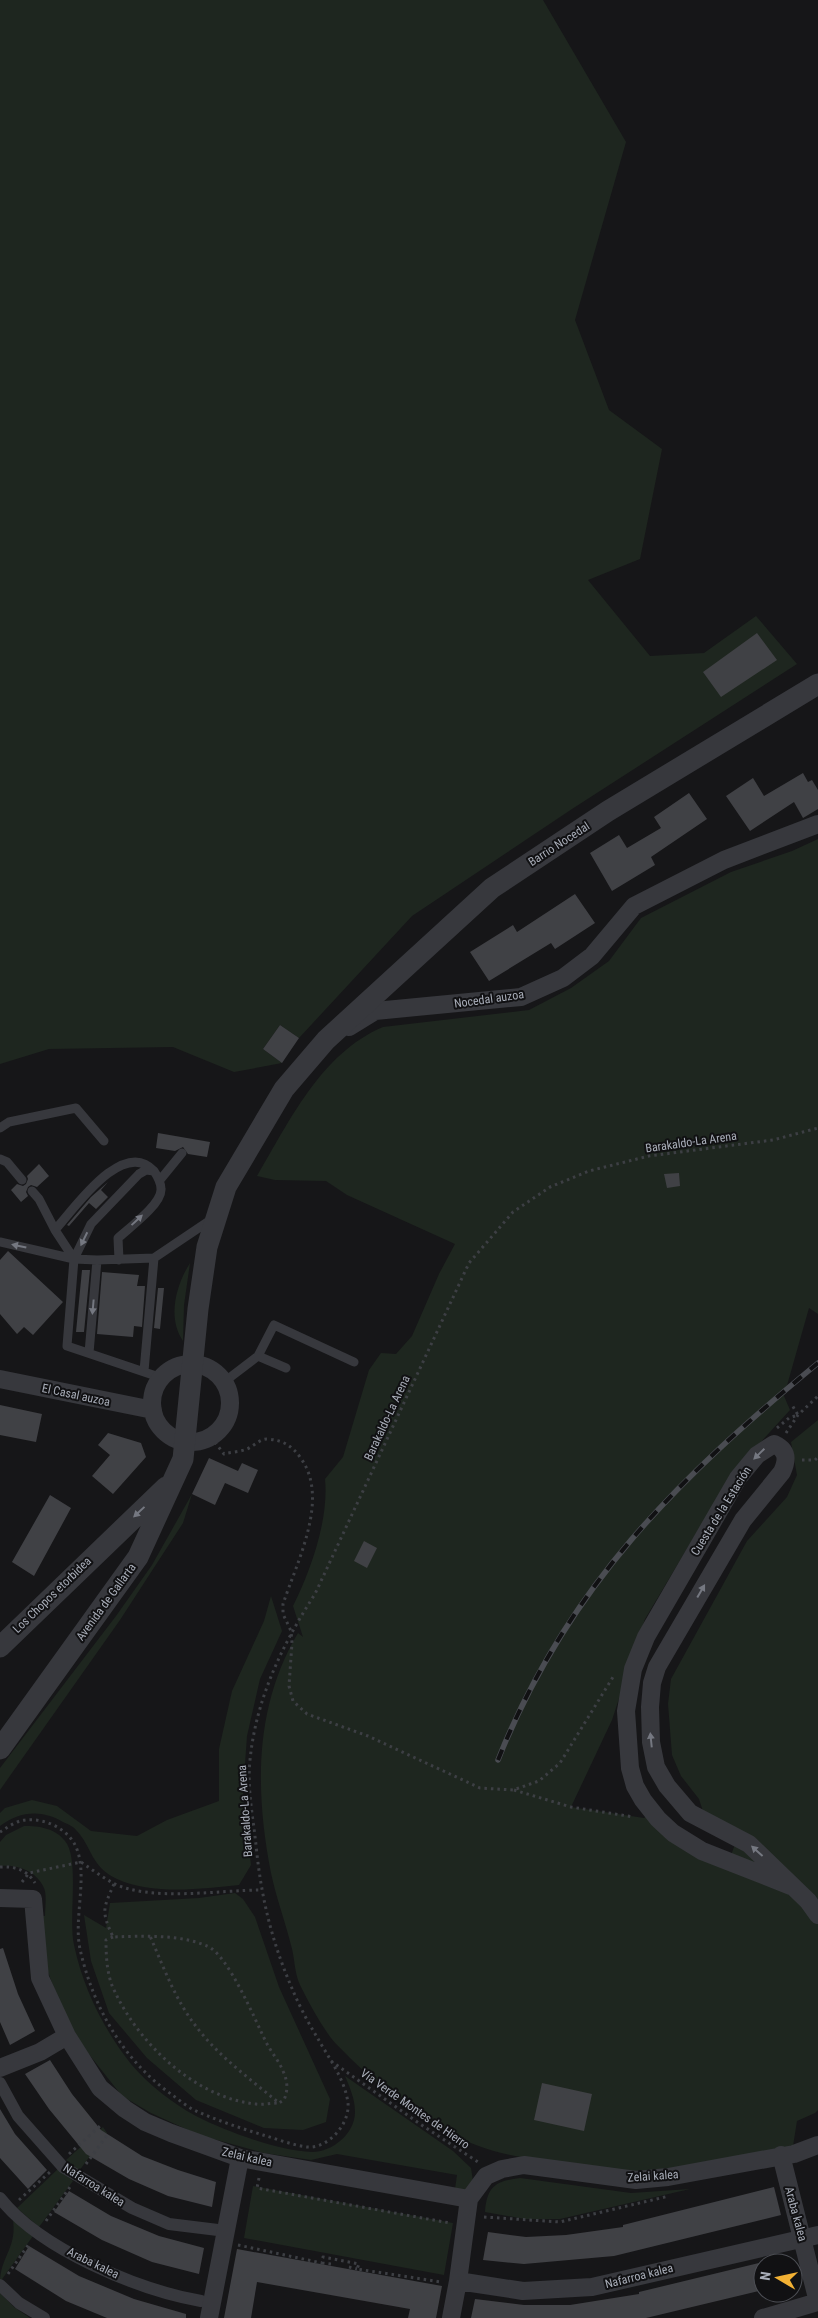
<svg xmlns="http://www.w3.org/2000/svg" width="818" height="2318" font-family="'Roboto Condensed',sans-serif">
<rect width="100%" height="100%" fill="#161618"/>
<!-- green -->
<path fill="#1e261f" d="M0,0H543L626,142L575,320L609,410L662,449L640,559L588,580L650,656L704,653L756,616L797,664L572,809L412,916L299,1038L280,1025L263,1049L282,1063L234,1072L173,1047L49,1049L0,1064Z
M818,839V1314L809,1308L784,1396L790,1410L731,1475L645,1619L612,1720L571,1807L644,1818L656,1809L681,1833L731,1855L736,1842L710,1832L699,1799L681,1776L672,1755L668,1704L671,1679L747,1541L787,1497L797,1475L791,1442L818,1420V2110L815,2113L797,2121L793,2146C743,2156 692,2169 641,2172C615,2174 588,2169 562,2164C534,2159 504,2156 476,2145C429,2127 386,2093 350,2058C344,2051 336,2045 331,2038C319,2022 309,2003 300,1985C294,1972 295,1958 291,1945C285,1921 276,1897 271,1873C255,1791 254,1707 298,1633L303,1637L293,1606C311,1570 329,1519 325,1479L343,1457L369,1370L381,1353L396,1354L412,1336L439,1274L455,1244L347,1195L326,1181L275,1180L257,1176C289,1122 321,1053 383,1027L529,1010L571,988L609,961L641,918L731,872L792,851Z
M190,1263L184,1305L183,1341C167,1318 176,1285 190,1263Z
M192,1494L183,1523L120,1620L0,1790V1768L116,1616L152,1565Z
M271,1596L282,1631L260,1679L247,1736L243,1792L251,1865L239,1885C202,1889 151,1895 117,1879C90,1866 93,1848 76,1830C73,1826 67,1824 63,1822C42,1809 19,1811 0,1826V1813L5,1808L32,1800L57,1806L91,1831L137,1836L167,1820L219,1801V1749L232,1691L264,1621Z
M24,1826C39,1826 55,1828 65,1841C80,1859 68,1918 74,1945C83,1988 104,2030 131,2064C149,2085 172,2103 196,2116C225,2131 279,2151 312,2152C332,2152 355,2134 355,2112C355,2099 350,2088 345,2076L453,2151L471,2168L473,2181L465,2190L455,2189L457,2175L337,2154L311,2160L264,2153L199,2135L151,2113L122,2096L84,2048L62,2010L48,1972L41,1916H45C45,1908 47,1895 44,1888C37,1871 17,1864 0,1866V1842L6,1835Z
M235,1893L243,1899L255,1917L279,1987L330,2099L326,2122L303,2130L264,2128L196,2100L147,2058L109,2013L91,1961L84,1915L106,1928L110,1903L199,1898Z
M103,2127L107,2133L79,2171L66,2160Z
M59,2168L73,2181L39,2227L17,2208Z
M520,2178L631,2193L690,2189L560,2219H525L485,2212C487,2187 495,2181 520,2178Z
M253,2186L453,2223L444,2275L244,2238Z
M13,2220L33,2236L0,2282C0,2258 17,2248 13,2220Z
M0,2293L14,2307L30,2318H0Z"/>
<!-- building -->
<path fill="#404145" d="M757,633L777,660L721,697L703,672Z
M803,773L808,782L812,780L818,790V809L803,818L794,802L750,831L726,796L753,778L764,796Z
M689,793L707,819L651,857L655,865L612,891L590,853L619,835L627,848L661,828L654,817Z
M575,894L595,923L555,949L551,943L489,981L470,952L513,925L517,932Z
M280,1025L299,1038L282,1063L263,1049Z
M158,1133L210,1142L207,1157L188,1154L183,1147L175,1151L156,1148Z
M39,1164L49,1176L37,1187L31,1185L28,1187L26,1192L28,1196L21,1202L11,1190L17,1184L23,1186L26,1184L28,1179L27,1176Z
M679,1173L680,1186L667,1188L664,1174Z
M108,1182L101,1190L108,1197L96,1209L89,1203L69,1226L67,1225L91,1197Z
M8,1251L63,1302L33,1335L24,1327L17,1334L0,1314V1260Z
M82,1270H90L84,1332H76Z
M102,1272L139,1275L137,1286H145L142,1327L134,1326L133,1337L97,1334Z
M158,1288H164L160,1329L154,1328Z
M0,1405L42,1414L36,1442L0,1435Z
M108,1433L141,1443L146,1457L113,1494L92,1476L110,1455L98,1445Z
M209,1458L238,1471L242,1463L258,1470L248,1493L225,1483L215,1505L192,1494Z
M50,1495L71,1508L34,1576L12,1562Z
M364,1541L377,1548L367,1568L354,1561Z
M3,1948L18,1994L35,2031L10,2045L0,2022V1949Z
M50,2060L72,2094L101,2130L142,2156L178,2170L216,2182L212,2207L168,2196L129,2179L86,2154L49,2109L25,2074Z
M542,2083L592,2094L584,2131L534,2120Z
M0,2109L15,2134L47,2170L28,2189L0,2158Z
M774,2187L781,2215L614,2256L524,2264L483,2260L488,2232L526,2237L566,2235L623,2227V2225Z
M69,2191L111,2216L159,2236L204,2248L199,2274L152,2262L102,2240L54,2212Z
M29,2246L79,2276L134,2299L186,2314V2318H107L66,2301L15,2269Z
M237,2249L442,2286L436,2318H408L410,2309L257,2282L251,2318H224Z
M763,2262V2290L646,2318H471L475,2299L524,2305H570L639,2294V2292Z"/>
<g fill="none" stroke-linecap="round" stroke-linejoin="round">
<!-- path -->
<path stroke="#3d3f44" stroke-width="3" stroke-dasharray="2.5 4" stroke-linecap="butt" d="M777,1428L789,1418L798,1415L792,1405
M786,1433L798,1415L818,1396
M211,1437L224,1454C231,1452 240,1452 247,1449C254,1446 260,1439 267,1439C283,1440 293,1446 302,1460C329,1500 297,1562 283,1604V1614L291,1631L292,1643L289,1686L293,1701L307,1714L368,1736L480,1788L513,1790L539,1781L560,1763L613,1677
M802,1460H815L818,1457
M514,1790L571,1807L634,1817
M0,1832C5,1829 13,1823 20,1821C39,1816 64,1826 74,1843C90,1871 73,1917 80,1949C93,2007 123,2060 171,2094C178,2099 186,2106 194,2110C216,2120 240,2128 263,2135C277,2139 292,2145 307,2147C328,2149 350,2124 348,2103C345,2079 328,2057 317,2037C307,2021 298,2003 291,1986C271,1939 261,1896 256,1845C253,1817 247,1788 250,1760C256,1699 282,1645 315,1594L469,1263L513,1212L550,1187L589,1171L649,1156L773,1140L818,1128
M0,1867C15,1866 27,1870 35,1883
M22,1882L29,1873L81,1862C91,1869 102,1877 113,1883C149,1902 220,1890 261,1890
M114,1884C103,1909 101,1911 113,1937C143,1936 179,1934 207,1946C228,1954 255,2020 266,2042C271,2052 279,2061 283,2071C288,2082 288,2090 284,2100L279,2103C250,2079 217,2055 195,2025C175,1999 163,1966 150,1936
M113,1937L106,1940C106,1957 107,1977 115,1992C140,2045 196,2098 256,2104C263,2105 271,2103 279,2103
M331,2061L420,2124L478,2162
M69,2154L100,2126
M86,2164L108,2134
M259,2178L257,2188L450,2223
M19,2200L50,2172
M484,2217L560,2222L669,2196
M46,2221L70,2187
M238,2245L322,2263L323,2257L359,2264L357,2269L441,2282
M322,2263L331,2264
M349,2267L357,2269
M8,2274L29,2244"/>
<!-- service -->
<path stroke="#37383d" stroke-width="9" d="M0,1128L9,1122L76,1108L104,1141
M0,1159L7,1162L22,1180
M160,1180L182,1153
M55,1230C74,1209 123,1137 154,1171
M0,1242L74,1259L55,1230L39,1199L32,1191
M74,1259L97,1260L154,1258L212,1219
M119,1260L118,1238C129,1228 162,1204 161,1189C161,1182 158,1177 154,1171L146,1170L139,1174L91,1224L74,1259L67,1346L162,1378
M89,1353L97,1260
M258,1356L286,1368
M144,1371L154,1258
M224,1382L258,1356L274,1325L354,1362"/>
<!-- pedestrian -->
<path stroke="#37383d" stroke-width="12" d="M0,2083L18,2116L63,2167L132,2208L169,2224L226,2231
M0,2198C40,2249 138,2290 201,2301
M0,2285L19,2303L44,2318"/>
<!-- minor -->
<path stroke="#37383d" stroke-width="18" d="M349,1027L375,1011L521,997L563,978L592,956L634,906L724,860L818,824
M152 1403a39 39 0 1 1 78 0a39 39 0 1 1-78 0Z
M0,1379L153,1410
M791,1886L702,1851L673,1833L658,1819L643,1800L635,1786L630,1768L626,1711L633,1669L646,1637L738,1478L757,1455L774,1444C787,1450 788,1459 782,1472L743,1520L657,1667L652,1683L650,1707L651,1742L656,1767L667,1786L690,1813L749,1844L808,1901L818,1915
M0,1898L33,1899L40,1978L67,2036L100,2088L125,2109L145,2122L171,2133L240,2158L469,2199L458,2281L451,2318
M0,2068L40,2052L67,2036
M781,2155L818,2302
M469,2199L486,2176L502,2169L524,2165L636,2180L668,2177L794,2154L818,2145
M458,2281L523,2291L592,2287L818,2235
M209,2318L240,2158
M763,2318L818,2302"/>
<!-- tertiary -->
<path stroke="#37383d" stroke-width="21" d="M0,1647L166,1487
M0,1749L138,1557L183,1459L198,1309L207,1247L226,1187L284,1089L326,1040L492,888L608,811L818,684"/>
<defs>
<path id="rail" d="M498,1760C567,1587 677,1479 818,1363"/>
</defs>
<!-- rail casing -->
<use href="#rail" stroke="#4a4c52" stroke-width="5.5"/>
<!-- rail -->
<use href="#rail" stroke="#111113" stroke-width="4" stroke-dasharray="11" stroke-linecap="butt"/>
</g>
<!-- one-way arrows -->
<defs><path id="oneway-solid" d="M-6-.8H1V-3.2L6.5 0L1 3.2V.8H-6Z" transform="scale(1.25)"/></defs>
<g fill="#757881">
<use href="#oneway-solid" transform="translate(137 1220) rotate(-43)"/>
<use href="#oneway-solid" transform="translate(84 1239) rotate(116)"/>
<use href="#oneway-solid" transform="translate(19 1246) rotate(-168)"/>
<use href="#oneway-solid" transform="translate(93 1307) rotate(95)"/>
<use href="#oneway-solid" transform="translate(759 1454) rotate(136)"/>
<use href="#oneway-solid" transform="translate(139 1512) rotate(137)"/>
<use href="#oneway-solid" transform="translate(701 1591) rotate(-60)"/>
<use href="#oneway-solid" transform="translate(651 1740) rotate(-96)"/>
<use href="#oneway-solid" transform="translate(757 1851) rotate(-138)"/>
</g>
<g text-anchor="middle" stroke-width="4" stroke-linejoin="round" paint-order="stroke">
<!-- street labels -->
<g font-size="12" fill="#a8adb8" stroke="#111113">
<text transform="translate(559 844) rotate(-33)" y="4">Barrio Nocedal</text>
<text transform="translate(489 999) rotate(-8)" y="4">Nocedal auzoa</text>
<text transform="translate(691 1142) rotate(-8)" y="4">Barakaldo-La Arena</text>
<text transform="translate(76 1395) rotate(12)" y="4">El Casal auzoa</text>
<text transform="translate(387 1418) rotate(-65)" y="4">Barakaldo-La Arena</text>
<text transform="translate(721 1511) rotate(-58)" y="4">Cuesta de la Estación</text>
<text transform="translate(52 1595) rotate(-44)" y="4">Los Chopos etorbidea</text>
<text transform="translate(106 1602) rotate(-54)" y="4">Avenida de Gallarta</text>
<text transform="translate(245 1811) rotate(-94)" y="4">Barakaldo-La Arena</text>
<text transform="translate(415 2109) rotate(35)" y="4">Vía Verde Montes de Hierro</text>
<text transform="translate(247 2157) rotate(13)" y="4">Zelai kalea</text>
<text transform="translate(653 2176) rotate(-4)" y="4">Zelai kalea</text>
<text transform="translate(94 2185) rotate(32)" y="4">Nafarroa kalea</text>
<text transform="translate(796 2214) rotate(75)" y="4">Araba kalea</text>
<text transform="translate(93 2263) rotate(26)" y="4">Araba kalea</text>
<text transform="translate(639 2276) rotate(-14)" y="4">Nafarroa kalea</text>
</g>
</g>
<!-- north arrow -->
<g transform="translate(778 2278) rotate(279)"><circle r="24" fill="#111113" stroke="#4d4f55"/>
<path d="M0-4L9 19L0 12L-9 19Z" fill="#f2b134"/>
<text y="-8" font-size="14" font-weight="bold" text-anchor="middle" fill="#a8adb8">N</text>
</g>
</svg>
